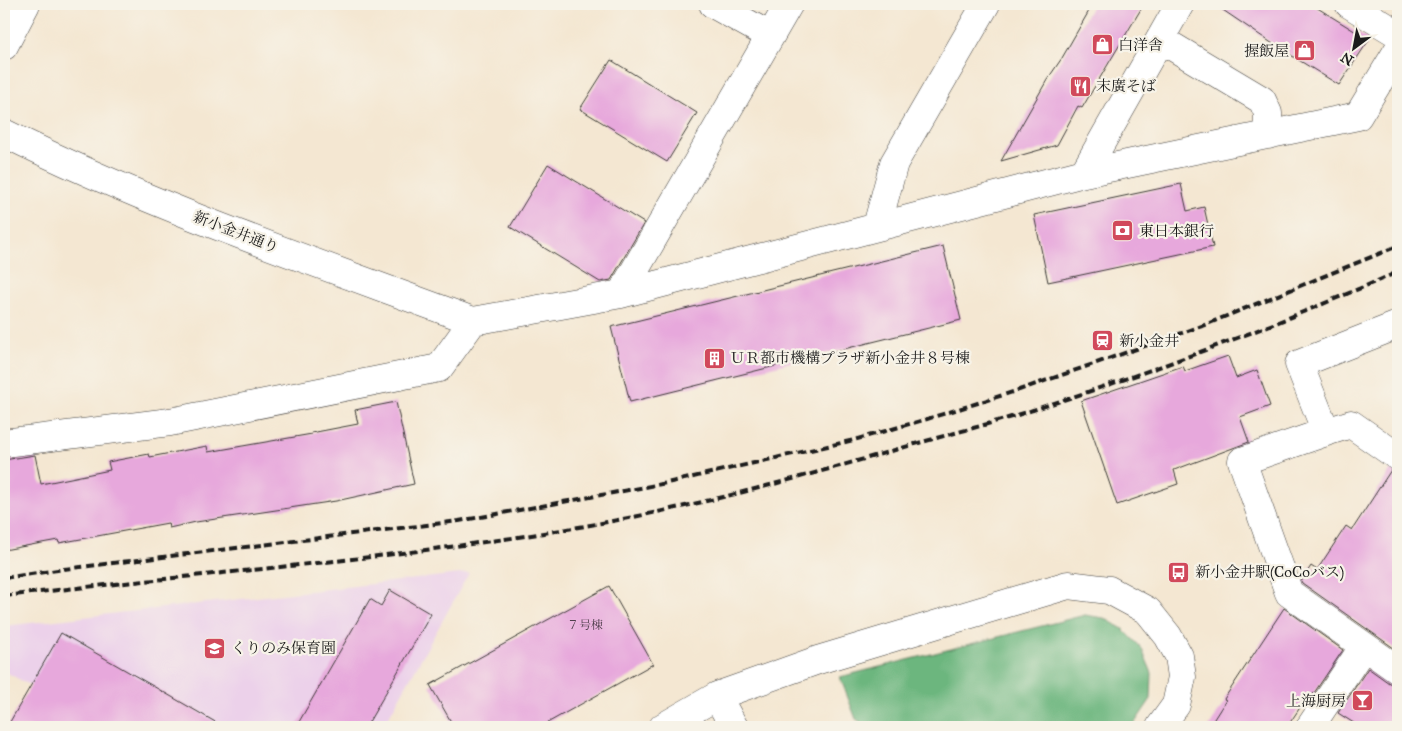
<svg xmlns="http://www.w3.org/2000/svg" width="1402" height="731" font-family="'IM FELL Great Primer','Noto Serif JP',serif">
<rect width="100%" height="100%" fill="#f7f3e8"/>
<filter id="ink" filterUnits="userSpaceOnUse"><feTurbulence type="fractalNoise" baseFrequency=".02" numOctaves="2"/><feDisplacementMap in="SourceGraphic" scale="10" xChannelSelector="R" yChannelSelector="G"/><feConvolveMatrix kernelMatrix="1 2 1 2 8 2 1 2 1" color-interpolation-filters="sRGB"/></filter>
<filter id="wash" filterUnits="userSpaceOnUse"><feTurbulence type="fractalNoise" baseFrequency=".0096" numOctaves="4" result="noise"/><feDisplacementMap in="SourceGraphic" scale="20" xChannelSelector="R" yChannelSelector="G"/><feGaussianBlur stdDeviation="1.12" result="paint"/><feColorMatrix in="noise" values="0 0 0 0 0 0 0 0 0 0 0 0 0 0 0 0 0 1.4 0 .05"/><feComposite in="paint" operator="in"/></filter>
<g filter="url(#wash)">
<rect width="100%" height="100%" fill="#f4e7d2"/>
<!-- built -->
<path fill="#ecd1ea" d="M469,573L383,727H106L4,671V626Z"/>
<!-- forest -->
<path fill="#6cb67e" stroke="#44694d" d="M1085,615L1104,618L1123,629L1141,647L1152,673L1151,699L1132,727H868L856,719L840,677Z"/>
<g id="blocks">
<!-- building -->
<path fill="#e7a8dc" d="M1093,4H1144L1082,108L1078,106L1057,145L1001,161L1047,80L1062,58Z
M1214,4H1311L1369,40L1339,85L1276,46Z
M611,60L697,113L667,162L580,109Z
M548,164L644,223L611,280L600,282L510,227Z
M1181,184L1187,211L1204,207L1213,247L1048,282L1034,215Z
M943,246L961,320L630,402L611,327Z
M1228,356L1236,378L1257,370L1270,406L1240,417L1249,442L1174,470L1178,484L1117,505L1081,401L1183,366L1185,371Z
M396,402L414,484L336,501L196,522L169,528L168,523L59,543L58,540L4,550V460L35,455L41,484L110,470L108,462L149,454L150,457L207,446L208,452L312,434L311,433L358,424L355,410Z
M1391,470L1398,472V651L1302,583L1301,581L1311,566L1317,570L1346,526L1352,530Z
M609,586L653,664L540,727H454L430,685Z
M390,590L431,614L366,727H296L370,599L381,606Z
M1284,608L1343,650L1312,696L1309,694L1287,727H1209L1226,700L1224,699Z
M61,633L224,727H7Z
M1368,668L1389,683L1398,685V727H1360L1338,713Z"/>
</g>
</g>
<g filter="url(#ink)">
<use href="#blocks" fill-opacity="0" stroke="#3c3a37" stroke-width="1"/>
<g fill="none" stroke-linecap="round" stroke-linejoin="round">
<defs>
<path id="minor" d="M713,4L770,36
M1349,4L1398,34
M1160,39L1262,100L1268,113V135
M4,46L26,4
M4,133C155,208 315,262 473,321
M1084,173L1180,4
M877,226L894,163L986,4
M621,294L789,4
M1398,325L1299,364L1326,432L1242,461L1289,593L1398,670
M1326,432L1351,424L1398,457
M4,443L170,422L439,368L473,321L621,294L1084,173L1358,116L1398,50
M717,696L734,727
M663,727L717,696L818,660L1068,585L1109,590L1148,611L1168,636L1179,656L1182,677L1176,705L1160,727
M1310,727L1364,646"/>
</defs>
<!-- minor casing -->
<use href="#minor" stroke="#3c3a37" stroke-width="29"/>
<!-- minor -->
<use href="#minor" stroke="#fff" stroke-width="28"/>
<!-- rail -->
<path stroke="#1c1c1c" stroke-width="4" stroke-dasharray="8 4" stroke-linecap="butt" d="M4,578L64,569L459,521L667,483L854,440L927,419L1019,390L1202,326L1398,246
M4,596C205,573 407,559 607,522C711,503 814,474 915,444C954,433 994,423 1033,410C1157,370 1279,324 1398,272"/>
</g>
</g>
<!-- icons -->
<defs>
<symbol id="shop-square" viewBox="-11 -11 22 22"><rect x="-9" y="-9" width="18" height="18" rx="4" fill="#d1495b" stroke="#f7f3e8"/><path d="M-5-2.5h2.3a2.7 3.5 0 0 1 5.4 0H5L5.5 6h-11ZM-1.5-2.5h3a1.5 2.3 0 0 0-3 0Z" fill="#fff"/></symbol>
<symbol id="restaurant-square" viewBox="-11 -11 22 22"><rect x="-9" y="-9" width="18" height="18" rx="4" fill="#d1495b" stroke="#f7f3e8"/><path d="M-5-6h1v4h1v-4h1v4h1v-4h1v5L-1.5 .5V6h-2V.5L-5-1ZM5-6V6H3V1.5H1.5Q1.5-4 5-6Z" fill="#fff"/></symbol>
<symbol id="bank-square" viewBox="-11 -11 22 22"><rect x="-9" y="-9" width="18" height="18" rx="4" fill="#d1495b" stroke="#f7f3e8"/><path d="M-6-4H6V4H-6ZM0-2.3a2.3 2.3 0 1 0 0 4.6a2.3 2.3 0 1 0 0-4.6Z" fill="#fff"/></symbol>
<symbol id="station-square" viewBox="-11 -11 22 22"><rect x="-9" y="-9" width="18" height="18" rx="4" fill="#d1495b" stroke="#f7f3e8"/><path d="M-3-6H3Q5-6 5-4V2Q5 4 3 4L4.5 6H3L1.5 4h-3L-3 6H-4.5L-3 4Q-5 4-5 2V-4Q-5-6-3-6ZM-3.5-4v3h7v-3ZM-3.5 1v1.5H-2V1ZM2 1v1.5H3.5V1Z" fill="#fff"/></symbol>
<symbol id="building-square" viewBox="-11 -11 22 22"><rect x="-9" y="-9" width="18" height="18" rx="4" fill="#d1495b" stroke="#f7f3e8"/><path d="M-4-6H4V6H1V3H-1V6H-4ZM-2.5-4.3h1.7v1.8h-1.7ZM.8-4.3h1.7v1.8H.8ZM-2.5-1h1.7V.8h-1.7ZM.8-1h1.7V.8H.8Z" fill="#fff"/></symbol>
<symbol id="bus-square" viewBox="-11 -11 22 22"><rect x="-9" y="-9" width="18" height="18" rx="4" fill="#d1495b" stroke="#f7f3e8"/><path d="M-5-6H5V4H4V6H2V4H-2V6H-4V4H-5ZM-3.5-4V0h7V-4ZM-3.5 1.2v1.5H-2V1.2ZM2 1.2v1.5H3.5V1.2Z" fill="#fff"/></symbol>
<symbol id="school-square" viewBox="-11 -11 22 22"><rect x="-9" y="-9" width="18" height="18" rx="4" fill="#d1495b" stroke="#f7f3e8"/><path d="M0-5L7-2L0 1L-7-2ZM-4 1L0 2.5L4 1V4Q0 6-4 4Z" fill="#fff"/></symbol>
<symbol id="bar-square" viewBox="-11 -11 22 22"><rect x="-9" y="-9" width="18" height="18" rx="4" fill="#d1495b" stroke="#f7f3e8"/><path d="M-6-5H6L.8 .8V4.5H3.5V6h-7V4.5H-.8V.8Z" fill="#fff"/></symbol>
</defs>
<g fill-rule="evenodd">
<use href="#shop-square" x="1090" y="32" width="25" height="25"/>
<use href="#shop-square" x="1292" y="38" width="25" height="25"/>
<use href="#restaurant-square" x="1068" y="74" width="25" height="25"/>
<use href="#bank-square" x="1110" y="218" width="25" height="25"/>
<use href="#station-square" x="1090" y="328" width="25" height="25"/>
<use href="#building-square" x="702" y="346" width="25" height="25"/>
<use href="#bus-square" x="1166" y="560" width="25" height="25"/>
<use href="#school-square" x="202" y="636" width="25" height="25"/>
<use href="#bar-square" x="1350" y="688" width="25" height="25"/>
</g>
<g text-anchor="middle" stroke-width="4.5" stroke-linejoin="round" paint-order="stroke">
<!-- number labels -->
<g font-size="12" fill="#4f3f4c">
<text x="585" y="629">７号棟</text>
</g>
<!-- poi labels -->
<g font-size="15" fill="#1c1c1c" stroke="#f7f3e8" text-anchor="start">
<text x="1118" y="50">白洋舎</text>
<text x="1289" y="56" text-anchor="end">握飯屋</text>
<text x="1096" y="91">末廣そば</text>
<text x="1139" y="236">東日本銀行</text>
<text x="1119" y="346">新小金井</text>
<text x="730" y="363">ＵＲ都市機構プラザ新小金井８号棟</text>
<text x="1195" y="577">新小金井駅(CoCoバス)</text>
<text x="231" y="653">くりのみ保育園</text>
<text x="1346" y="706" text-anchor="end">上海厨房</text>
</g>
<!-- street labels -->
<g font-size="15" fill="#1c1c1c" stroke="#f7f3e8">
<text transform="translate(236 232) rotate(21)" y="5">新小金井通り</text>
</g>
</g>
<!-- margin -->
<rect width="1402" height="731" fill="none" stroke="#f7f3e8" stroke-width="20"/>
<!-- north arrow -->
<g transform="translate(1354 48) rotate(212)" stroke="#f7f3e8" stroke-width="4" paint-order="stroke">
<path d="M0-4L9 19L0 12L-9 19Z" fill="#1c1c1c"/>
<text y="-8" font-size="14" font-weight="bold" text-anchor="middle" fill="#1c1c1c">N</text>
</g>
</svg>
